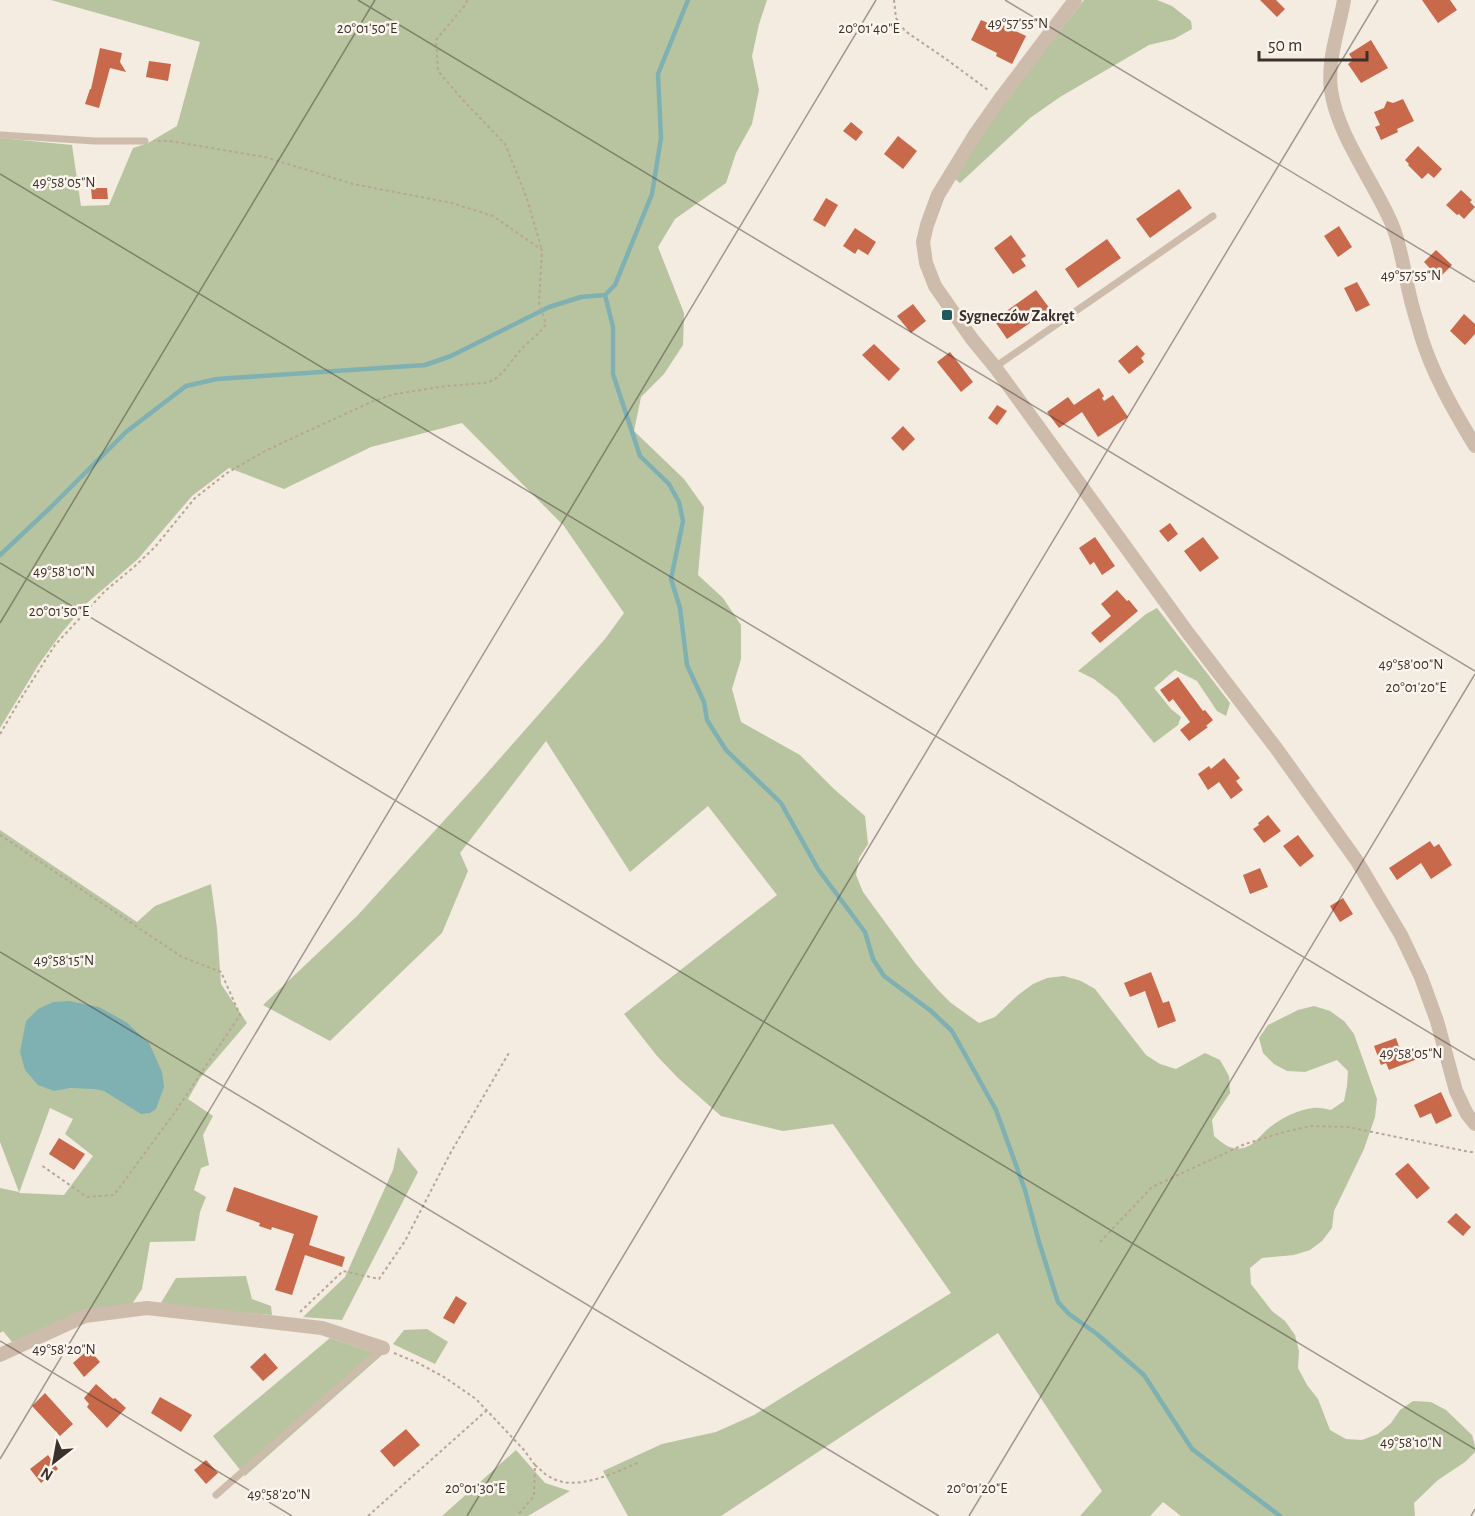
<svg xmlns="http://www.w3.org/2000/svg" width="1475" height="1516" font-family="'Alegreya Sans',sans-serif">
<rect width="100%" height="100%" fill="#f4ebe1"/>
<!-- green -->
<path fill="#b8c4a0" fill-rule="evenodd" d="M51,0H767L759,24L752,56L759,90L752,124L736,153L726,183L675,219L658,247L684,313L683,345L664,374L641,397L634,431L684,479L704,507L698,575L723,598L741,625V659L732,689L741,722L800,755L834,789L865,816L868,844L859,858L856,875L863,892L915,963L938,990L951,1003L979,1023L995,1017L1018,995L1033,984L1047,978L1064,976L1081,981L1095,989L1146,1055L1160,1064L1176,1069L1205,1053L1220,1060L1229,1076L1230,1093L1212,1120L1214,1136C1222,1143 1231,1151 1243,1148C1254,1146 1261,1134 1269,1128C1281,1118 1297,1110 1313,1108C1319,1107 1325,1109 1331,1110L1344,1101L1347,1086L1348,1071L1337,1060L1305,1072L1287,1071L1274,1064L1263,1053L1259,1038L1268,1025L1298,1010L1314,1006L1330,1011L1344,1021L1354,1034L1377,1099L1375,1117L1364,1149L1334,1211L1332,1228L1322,1241L1310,1250L1294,1255L1262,1258L1250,1268L1251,1284L1272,1311L1285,1321L1295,1335L1299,1351L1298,1368L1307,1385L1318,1399L1330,1430L1346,1439L1362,1440L1378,1434L1391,1423L1400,1410L1413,1401L1431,1402L1446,1410L1472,1435L1475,1446V1452L1465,1462L1438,1480L1414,1503L1415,1516H1181L1163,1502L1150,1516H1080L1102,1491L998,1333L721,1516H628L603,1471L662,1444L716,1432L754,1415L951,1293L833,1124L783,1131L721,1116L678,1078L657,1056L624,1014L777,895L708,806L630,872L546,741L460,853L468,871L442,933L330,1041L263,1005L357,916L480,781L605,639L624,613L564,526L462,423L371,447L284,489L229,468L192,496L138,559L87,603L63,631L39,664L0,728V138L72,145L81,206L109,205L133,148L148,143L177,126L200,42Z
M1084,0H1157L1172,6L1191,21L1192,29L1174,39L1149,45L1060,97L1030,118L960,183L954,178L998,110Z
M1157,608L1230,703L1226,716L1217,711L1197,681L1175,670L1154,688L1171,709L1181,717L1178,725L1154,743L1117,697L1094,679L1078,671L1146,614Z
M0,830L137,922L155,906L211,884L217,928L221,984L247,1023L200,1078L188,1099L213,1116L203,1135L209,1165L201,1168L194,1190L206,1197L200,1212L195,1241L150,1242L142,1289L132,1304L12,1342L3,1331L0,1333V1188L19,1192L0,1142ZM50,1108L73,1119L65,1134L93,1156L64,1195L19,1193Z
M398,1147L418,1172L342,1320L303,1317L345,1277L393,1170Z
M246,1276L252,1299L271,1306L272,1315L159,1306L176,1278Z
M427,1329L448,1342L435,1364L393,1344L404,1330Z
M330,1338L382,1355L245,1476L213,1436Z
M516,1450L545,1483L570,1491L528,1516H442Z"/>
<!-- water -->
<path fill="#7fb0b2" d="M69,1001L99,1007L126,1022L149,1043L162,1072L164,1087L156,1109L150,1113L141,1114L104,1091L95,1089L70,1088L54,1091L38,1085L25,1070L20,1052L26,1021L38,1009L53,1002Z"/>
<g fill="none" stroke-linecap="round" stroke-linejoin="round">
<!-- stream -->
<path stroke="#7fb0b2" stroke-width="4.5" d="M605,295L613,327V374L640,456L669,484L679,502L683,521L671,579L680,608L687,665L704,702L707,720L726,750L781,803L818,869L865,932L873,959L884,976L931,1011L952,1031L996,1110L1025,1190L1039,1242L1058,1302L1069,1314L1097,1334L1144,1375L1192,1449L1280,1516
M0,555L51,507L126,432L186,386L217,379L425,365L451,356L549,307L581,297L605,295L615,285L652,194L661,138L658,74L688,0"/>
</g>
<!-- building -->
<path fill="#c8694b" d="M1260,0H1276L1285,9L1277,17Z
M1422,0H1450L1457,10L1438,23Z
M990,19L1026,36L1012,64L996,56L997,53L971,40L981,20L988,23Z
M1371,40L1388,68L1361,83L1348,64L1353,60L1349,54Z
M100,48L122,53L120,62L126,72L110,68L99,108L85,104L90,89H91Z
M149,61L171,64L168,81L146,77Z
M1403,99L1414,121L1397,129L1398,132L1381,140L1375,127L1380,125L1374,112L1384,108L1387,101L1393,103Z
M851,122L863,132L856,141L843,131Z
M898,136L917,151L903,169L884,154Z
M1418,146L1442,169L1434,178L1428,173L1422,179L1408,165L1409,164L1405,160Z
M91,188H107L108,199H92Z
M1179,189L1192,208L1150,238L1136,219Z
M1461,190L1472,200L1470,202L1475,207L1464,219L1459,214L1457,215L1446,205Z
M826,198L838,205L825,227L813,220Z
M1339,226L1352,247L1338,257L1324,236Z
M855,228L876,242L868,255L858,249L855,254L843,246Z
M1011,235L1026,256L1021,259L1026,266L1013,274L994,248Z
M1107,239L1121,258L1078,288L1065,269Z
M1436,250L1452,265L1439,278L1424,262Z
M1357,282L1370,305L1356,312L1344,288Z
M1036,290L1050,309L1007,339L994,320Z
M913,304L926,321L911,333L897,316Z
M1464,314L1475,324V334L1465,345L1450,331Z
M874,344L900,369L889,381L862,355Z
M1137,345L1145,354L1141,358L1144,362L1129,374L1118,361Z
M950,352L973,382L961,392L937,362Z
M1099,388L1104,396L1102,398L1104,401L1113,395L1128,417L1098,437L1082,412L1059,428L1047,412L1068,397L1074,405Z
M997,405L1007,411L997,425L988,418Z
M903,426L915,439L903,451L891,438Z
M1170,523L1178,534L1168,542L1159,531Z
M1095,537L1115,566L1102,575L1094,562L1090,565L1079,548Z
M1203,537L1219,558L1200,572L1184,551Z
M1117,590L1127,601L1129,600L1138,611L1100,643L1091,633L1111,616L1101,604Z
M1178,677L1203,711L1205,710L1213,720L1206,726L1208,727L1189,741L1180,730L1190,722L1173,699L1169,702L1160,690Z
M1224,758L1240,778L1236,781L1243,790L1231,799L1219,782L1208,790L1198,774L1209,766L1211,769Z
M1268,815L1281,831L1264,843L1253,829L1259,825L1258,823Z
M1298,835L1314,856L1300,867L1283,846Z
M1430,841L1434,847L1439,844L1452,865L1431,879L1421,863L1397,880L1389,868Z
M1260,868L1268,887L1250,894L1243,875Z
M1343,898L1353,914L1340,922L1330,906Z
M1151,972L1163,1003L1169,1001L1176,1021L1158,1028L1145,991L1130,997L1124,983Z
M1396,1038L1401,1053L1416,1047L1420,1058L1389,1070L1386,1063L1381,1065L1374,1046Z
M1441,1092L1452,1116L1436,1124L1431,1113L1420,1118L1414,1105Z
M59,1138L85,1154L74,1170L49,1154Z
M1408,1163L1430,1188L1417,1199L1395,1174Z
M234,1187L318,1216L309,1245L345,1257L342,1267L305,1255L292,1295L275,1290L294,1234L272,1227L271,1230L259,1226L260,1223L226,1211Z
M1456,1213L1471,1227L1463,1236L1447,1222Z
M456,1296L467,1303L454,1324L443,1318Z
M89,1349L100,1362L84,1377L73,1363Z
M265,1353L278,1368L263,1381L250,1367Z
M96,1384L113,1399L115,1398L126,1408L107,1428L87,1407L89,1404L84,1398Z
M45,1393L73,1424L60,1436L32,1406Z
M160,1397L192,1415L181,1432L151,1413Z
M406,1429L420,1445L394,1467L380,1451Z
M48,1455L58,1469L41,1483L30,1469Z
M206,1460L218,1473L206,1484L194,1470Z"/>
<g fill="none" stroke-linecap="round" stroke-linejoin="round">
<!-- path -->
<path stroke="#b9a596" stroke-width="2" stroke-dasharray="3 3" stroke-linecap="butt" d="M467,0L466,4L436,40L438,71L462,99L505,144L526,196L542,250
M894,0L896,18L905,31L946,59L988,90
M0,734L20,700L55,645L105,591L134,567L155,547L195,498L227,473L267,450L371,402L395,394L446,386L485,383L494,380L503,372L522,348L539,333L546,324L539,303L542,250L493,216L452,203L353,184L265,157L170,141H154
M0,835L182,957L221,972L240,1015L175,1112L114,1195L87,1197L41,1165
M1100,1242L1152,1187L1245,1144L1288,1131L1311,1126L1348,1127L1470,1152H1475
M300,1312L343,1271L379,1279L405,1241L451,1152L510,1051
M394,1353L418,1363L444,1377L476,1399L524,1450L535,1465L534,1496L517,1516
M535,1465C540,1469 544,1474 550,1477C576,1493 615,1472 640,1462
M368,1516L486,1411"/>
<!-- lane -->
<path stroke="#cdbbac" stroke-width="7" d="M0,135L95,141H145
M995,367L1213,216
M216,1495L383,1348"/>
<!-- street -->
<path stroke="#cdbbac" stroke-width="14" d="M1075,0L1000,99L976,133L938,195L927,225L923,242L926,263L935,286L972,339L995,367L1188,633L1276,748L1357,861L1401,935L1421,977L1437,1021L1456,1091L1467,1114L1475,1124
M1344,0C1339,29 1327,60 1331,90C1337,134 1373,181 1391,222C1401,244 1403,268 1409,292C1412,307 1417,321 1421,336C1433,375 1454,411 1475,446
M0,1355L85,1316L147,1308L322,1328L383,1348"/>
</g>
<!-- ticks -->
<path fill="none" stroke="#3b302b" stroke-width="1.5" stroke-opacity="0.45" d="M358,0L1475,671M1005,0L1475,282M0,174L1475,1060M0,563L1475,1449M0,623L375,0M0,952L939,1516M0,1341L292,1516M0,1459L876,0M467,1516L1378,0M969,1516L1475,674M1471,1516L1475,1509"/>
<!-- markers -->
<rect fill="#1f5a5e" stroke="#fbf5ee" stroke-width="2" x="941" y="309" width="12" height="12" rx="3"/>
<g text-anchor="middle" stroke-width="5" stroke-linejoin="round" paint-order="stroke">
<!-- poi labels -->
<g font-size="16" font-weight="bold" fill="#3b302b" stroke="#fbf5ee" text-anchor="start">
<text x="959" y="321">Sygneczów Zakręt</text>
</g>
</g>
<g font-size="15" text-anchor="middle" fill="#3b302b" stroke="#fbf5ee" stroke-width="5" stroke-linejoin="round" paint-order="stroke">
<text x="1018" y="28">49°57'55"N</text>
<text x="367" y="33">20°01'50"E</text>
<text x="869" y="33">20°01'40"E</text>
<text x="64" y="187">49°58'05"N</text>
<text x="1411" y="280">49°57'55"N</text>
<text x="64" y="576">49°58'10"N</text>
<text x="59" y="616">20°01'50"E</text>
<text x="1411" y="669">49°58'00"N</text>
<text x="1416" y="692">20°01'20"E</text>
<text x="64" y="965">49°58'15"N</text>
<text x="1411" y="1058">49°58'05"N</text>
<text x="64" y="1354">49°58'20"N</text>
<text x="1411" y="1447">49°58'10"N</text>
<text x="475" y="1493">20°01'30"E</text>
<text x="977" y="1493">20°01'20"E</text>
<text x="279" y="1499">49°58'20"N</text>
</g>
<!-- north arrow -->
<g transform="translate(54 1462) rotate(211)" stroke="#fbf5ee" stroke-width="4.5" paint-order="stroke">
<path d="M0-4.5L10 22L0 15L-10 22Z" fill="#3b302b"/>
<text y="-9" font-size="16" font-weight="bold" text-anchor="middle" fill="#3b302b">N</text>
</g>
<!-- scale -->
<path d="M1259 51v9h108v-9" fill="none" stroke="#3b302b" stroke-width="3"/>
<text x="1268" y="51" font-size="18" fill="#3b302b" stroke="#fbf5ee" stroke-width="4.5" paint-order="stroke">50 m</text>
</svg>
